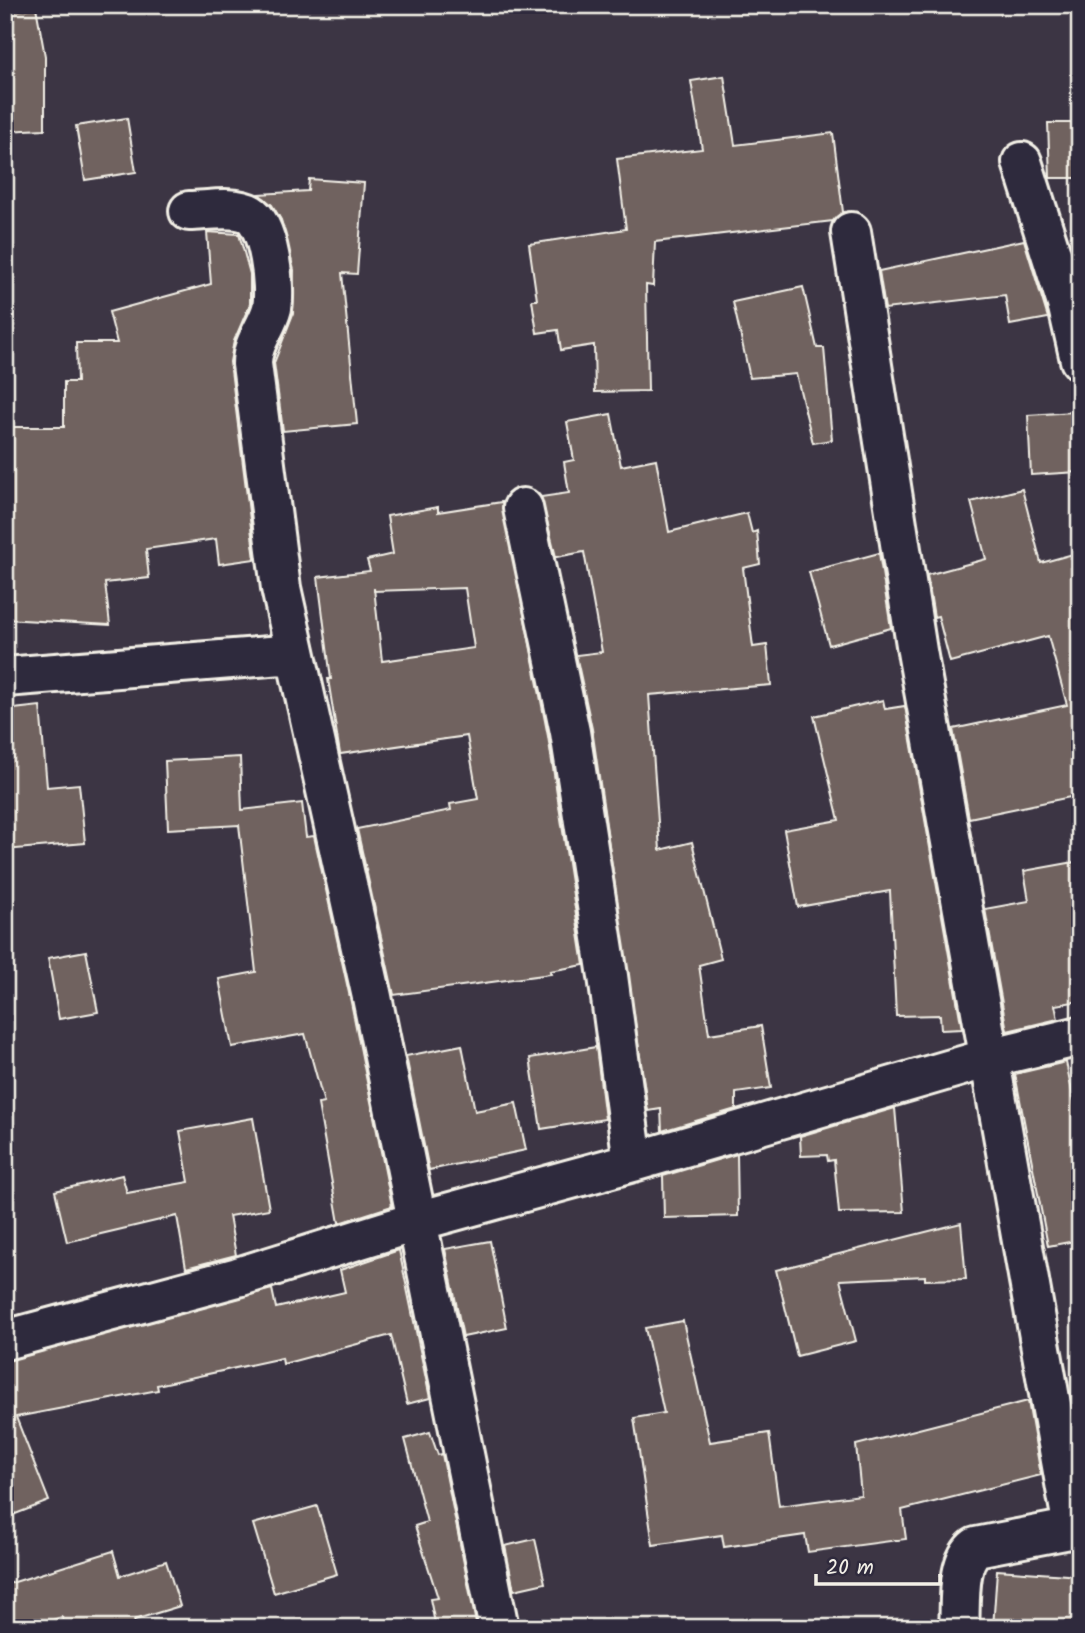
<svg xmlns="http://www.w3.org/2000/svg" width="1085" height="1633" font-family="Kalam,sans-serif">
<rect width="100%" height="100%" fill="#3c3544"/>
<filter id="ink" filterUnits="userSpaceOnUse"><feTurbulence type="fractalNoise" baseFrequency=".0143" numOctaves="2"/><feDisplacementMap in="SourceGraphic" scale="14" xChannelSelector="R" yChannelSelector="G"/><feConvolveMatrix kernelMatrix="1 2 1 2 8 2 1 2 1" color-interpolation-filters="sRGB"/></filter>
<g filter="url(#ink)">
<!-- building -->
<path fill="#70625e" stroke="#f4f1e8" stroke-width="2" fill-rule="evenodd" d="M36,7L45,56V129L5,131V13Z
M724,76L735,145L833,133L843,212L833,221L655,242L653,286L646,285L648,391L595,392L594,345L561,350L558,330L537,333L532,300H537L529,244L626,229L617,159L702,149L691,81Z
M127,118L136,172L85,180L76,126Z
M1048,123H1080V178H1050Z
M309,179L364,183L357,274L342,273L357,424L283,431L274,363L293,314L294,270L281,220L272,205L258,194L308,191Z
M207,232L239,234L250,274V304L234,341L230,362L255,559L219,564L216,539L146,549L149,578L105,583L110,625L5,619V427H64V382H77L76,343H117L109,312L211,284Z
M1024,240L1048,318L1010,325L1005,295L885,309L879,271Z
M803,287L817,348H824L832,440L813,443L796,374L750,378L733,302Z
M1074,412L1078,472L1031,475L1028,415Z
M611,414L621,466L656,459L669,532L747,513L752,533L757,531L760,564L743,568L753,647L767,645L771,685L649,695L660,850L692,842L721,959L699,965L709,1034L761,1026L771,1088L736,1093V1109L662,1131L661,1109L648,1111L592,729L576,655L602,652L584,552L556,557L541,497L569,493L564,462L574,460L567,422Z
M1022,489L1041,563L1080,552V795L969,818L953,729L1067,705L1048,636L950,662L938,616L934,617L927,575L986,559L971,502Z
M502,502L548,736L584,965L550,971L551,974L394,995L357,829L451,810L450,804L478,799L467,736L340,754L328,679H331L318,577L370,571L367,560L393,554L387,516L438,507V512ZM374,588V591L465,588L474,648L382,661Z
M879,553L891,628L829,645L809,572Z
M883,700L885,709L905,706L962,1029L941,1030L940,1015L896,1016L890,891L798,907L784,830L839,820L814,716Z
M40,706L47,787L79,784L85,843L5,850V710Z
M240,757L242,810L302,803L306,837L314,836L351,1002L392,1206L339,1223L318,1104L324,1103L305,1034L232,1047L219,979L256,972L239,825L168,829L165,761Z
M1080,861V1001L1055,1005L1058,1019L1007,1031L985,909L1029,901L1024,871Z
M86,951L98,1012L59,1019L48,958Z
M462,1045L475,1111L516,1103L526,1150L429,1170L406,1056Z
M596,1047L605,1119L541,1129L530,1058Z
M1066,1062L1080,1131V1240L1048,1246L1015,1074Z
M895,1108L904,1212L839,1213L834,1160L828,1161L827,1155L801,1156L800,1136Z
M253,1118L269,1209L229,1216L236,1255L186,1268L177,1216L67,1242L55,1191L122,1175L127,1193L189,1182L180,1131Z
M737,1154L738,1216L664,1218L663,1176Z
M961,1223L966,1279L925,1280V1276L840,1280L856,1341L797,1356L776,1270Z
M490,1241L507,1328L463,1337L445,1249Z
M399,1250L430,1398L407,1404L391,1335L283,1364L282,1358L157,1385L158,1390L16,1417L49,1501L5,1518V1361L272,1289L276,1308L345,1292L340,1270Z
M683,1321L710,1442L769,1433L779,1506L861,1495L856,1445L1028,1401L1041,1475L902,1510L906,1539L808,1552L805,1535L724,1547L722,1535L653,1545L634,1418L664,1413L645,1328Z
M430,1432L438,1455L442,1454L477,1628H436L430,1599L438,1598L415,1526L427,1522L405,1439Z
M317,1506L337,1574L274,1593L253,1524Z
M535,1539L545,1583L514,1590L505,1546Z
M113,1551L120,1576L166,1561L180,1606L134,1620L137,1628H66L62,1617L27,1628H10L5,1612V1585Z
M997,1570L1080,1576V1628H993Z"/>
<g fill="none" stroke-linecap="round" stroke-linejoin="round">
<defs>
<path id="minor" d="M1022,162L1068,307L1080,360
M189,211C206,211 234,205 250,214C269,225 276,287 272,308C267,328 252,342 252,364L281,588L372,997L499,1628
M851,232L917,651L1073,1528
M523,508L570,732L608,976L633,1162
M5,677L295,654
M5,1340L238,1277L418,1221L633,1162L989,1058L1080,1036
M959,1628C961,1605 956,1562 976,1547L1080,1527"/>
</defs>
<!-- minor casing -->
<use href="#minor" stroke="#f4f1e8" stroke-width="44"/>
<!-- minor -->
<use href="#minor" stroke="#2f2a3d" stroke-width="38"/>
</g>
</g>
<!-- margin -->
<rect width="1085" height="1633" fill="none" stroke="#2f2a3d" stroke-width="28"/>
<rect x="14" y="14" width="1057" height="1605" fill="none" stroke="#f4f1e8" stroke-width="2.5" filter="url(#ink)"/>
<!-- scale -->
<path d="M816 1574v10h124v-10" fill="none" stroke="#f4f1e8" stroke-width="3.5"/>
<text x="826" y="1574" font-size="21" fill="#f4f1e8" stroke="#2f2a3d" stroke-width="5" paint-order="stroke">20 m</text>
</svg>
